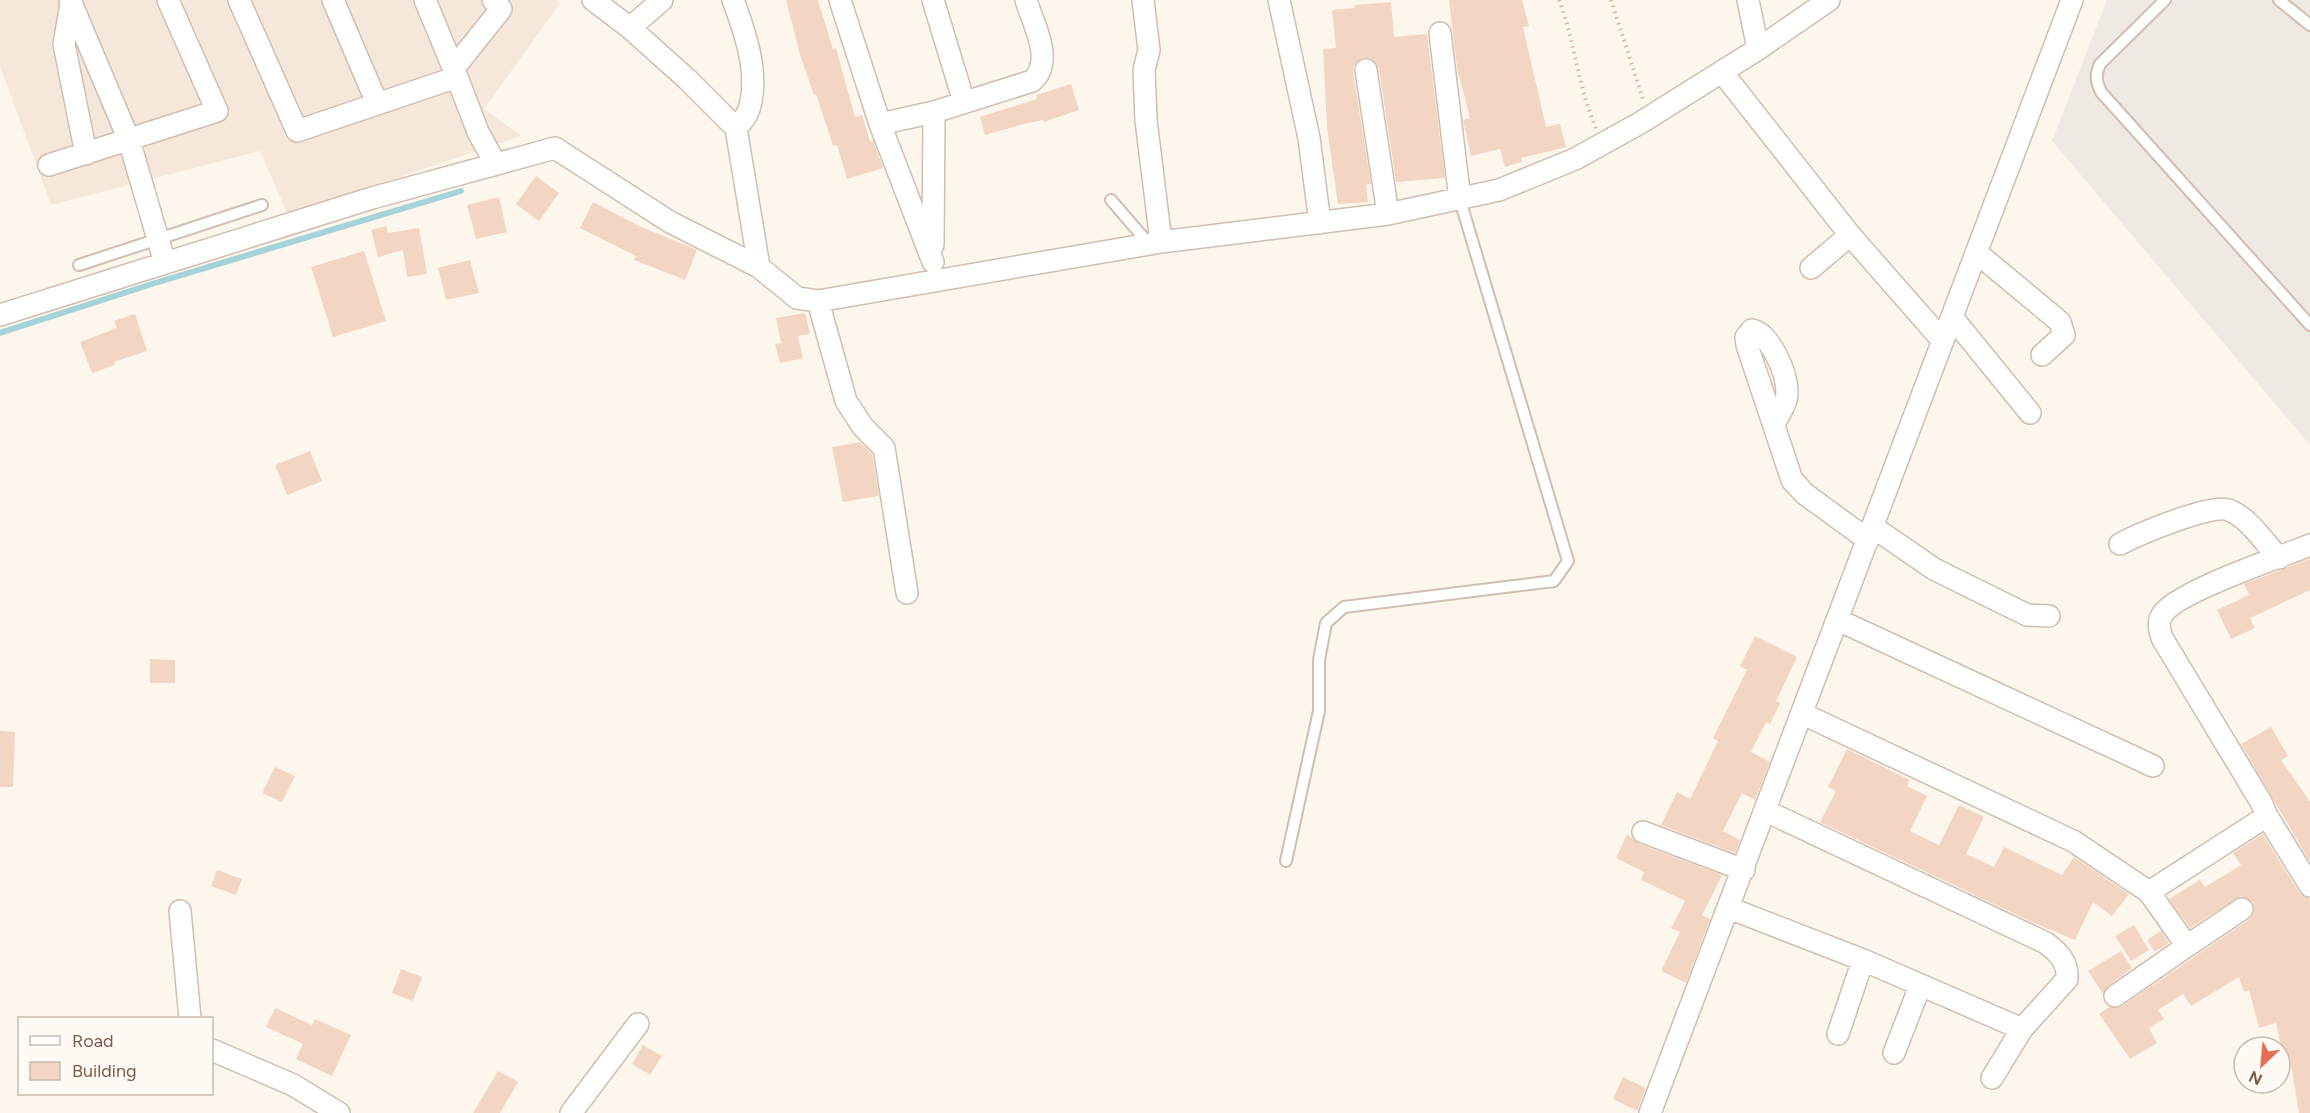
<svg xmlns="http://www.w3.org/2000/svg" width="2310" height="1113" font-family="Figtree,sans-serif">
<rect width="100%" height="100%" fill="#fdf6ec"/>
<!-- residential -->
<path fill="#f5e8da" d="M0,0H556L560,3L484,109L521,136L288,215L260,151L51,205L0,66Z"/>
<!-- industrial -->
<path fill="#efe9e4" d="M2107,0H2310V445L2052,141Z"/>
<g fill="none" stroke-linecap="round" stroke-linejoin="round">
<!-- stream -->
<path stroke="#a5d3da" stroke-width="6" d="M0,333L155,283L461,191"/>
</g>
<!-- building -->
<path fill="#f3d5c3" d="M786,0H818L833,49L836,48L855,117L862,115L870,141L873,140L883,168L847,179L837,145L833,146L816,94L814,95L800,55Z
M1449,0H1522L1529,26L1523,27L1546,127L1560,124L1566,147L1521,158L1522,162L1505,167L1500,149L1471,156L1463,120L1470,118L1457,68Z
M1391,2L1394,37L1427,34L1445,178L1396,182L1379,68L1371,58H1364L1354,65L1353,72L1371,184L1366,185L1368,202L1338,204L1327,128L1323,49L1336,48L1332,10L1355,8L1354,5Z
M1071,84L1079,110L1044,122L1043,120L1024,124L985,135L980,117L1037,99L1036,95Z
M536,176L559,193L539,221L516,204Z
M499,197L507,232L476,239L467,205Z
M593,202L639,226L697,250L685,280L634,260L636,256L580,228Z
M386,226L388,233L419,228L427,274L407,277L403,250L378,257L371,230Z
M364,251L386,321L333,337L311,267Z
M470,260L479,293L446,300L438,268Z
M805,313L810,334L798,336L803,358L780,363L775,344L781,343L776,318Z
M135,314L147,351L114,362L115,365L92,373L80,342L117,328L114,321Z
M860,442L872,454L879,496L843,502L832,447Z
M310,451L322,481L287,495L275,465Z
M2310,559V590L2250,618L2255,628L2231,639L2217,610L2249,595L2244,584Z
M1755,636L1797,657L1776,701L1780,703L1770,724L1766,722L1751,752L1770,762L1755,800L1742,793L1723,831L1740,840L1735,853L1661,825L1677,792L1690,799L1718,741L1713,738L1747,670L1740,666Z
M150,659L175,660V683H150Z
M2271,727L2288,756L2281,760L2310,802V862L2241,744Z
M0,731L15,732L13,787H0Z
M1847,749L1910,780L1907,786L1927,796L1910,831L1939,845L1959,805L1984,817L1966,854L1994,867L2004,847L2062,875L2074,857L2129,894L2112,916L2093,902L2075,940L2032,922L1820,822L1836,791L1828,787Z
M275,767L295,776L282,802L262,793Z
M1627,834L1639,844L1722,875L1702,915L1710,919L1686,983L1661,971L1680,932L1671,928L1685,901L1641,880L1644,872L1616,858Z
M2263,834L2299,893L2310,899V1113H2299L2290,1058L2284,1059L2276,1023L2259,1028L2249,990L2244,992L2239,977L2191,1006L2183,994L2158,1010L2164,1019L2149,1028L2157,1043L2130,1059L2099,1014L2109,1007L2122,1006L2250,919L2254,914L2253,902L2241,896L2190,928L2169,899L2200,880L2205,887L2241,865L2233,853Z
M217,870L242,879L236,895L211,886Z
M2134,925L2149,950L2131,961L2115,936Z
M2161,931L2169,943L2155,952L2147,940Z
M2121,951L2132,968L2108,986L2103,994L2088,971Z
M401,969L422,977L413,1001L392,993Z
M275,1008L312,1025L315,1019L351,1035L332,1076L296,1059L303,1044L266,1027Z
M643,1045L662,1056L650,1075L632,1064Z
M498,1071L518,1082L500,1113H473Z
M1623,1077L1646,1088L1637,1111L1613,1099Z"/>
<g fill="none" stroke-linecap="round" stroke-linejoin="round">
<defs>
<path id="lane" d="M2165,0L2100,64C2095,75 2096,81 2101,92L2310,325
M2279,0L2310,25
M1111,200L1149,244
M79,265L262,205
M1286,861L1319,711V660L1326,623L1344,607L1554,581L1568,561L1460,200"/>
<path id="street" d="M70,0L129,140L165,263
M239,0L297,131L457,77L478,132L495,163
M333,0L377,103
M425,0L457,77
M593,0L630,28L687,79L736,128L759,267
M733,0C745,32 760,75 749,109C747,116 741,123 736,128
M840,0L880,124L933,262
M933,0L964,102
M1143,0L1149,50L1144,70L1146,120L1161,242
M1279,0L1309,138L1320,223
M1748,0L1758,49
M71,4L64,44L86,154
M630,28L662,0
M1440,33L1460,200
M454,68L501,9L493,0
M1366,70L1388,214
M1722,72L1850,235L1943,341
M880,124L934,112L1032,81C1055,61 1033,24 1026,0
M49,165L217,111L168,0
M933,245L934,112
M1977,253L2060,322L2064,335L2042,355
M1811,268L1850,235
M818,301L846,401L863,427L884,448L907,593
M0,315L372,198L555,148L670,222L759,267L797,298L818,301L1161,242L1388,214L1499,190L1575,159L1640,123L1758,49L1829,0
M1952,317L2030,413
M1775,422C1780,413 1787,403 1787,392C1787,374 1771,334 1752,330L1746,337L1747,345L1792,480L1805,494L1868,540
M1873,527L1934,569L2027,615L2049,616
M2120,544C2139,534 2212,503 2229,510C2249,518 2264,542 2279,558
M1838,620L2153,766
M1803,714L2073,841L2149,892L2267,816L2261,802L2162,638C2160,630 2157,623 2162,615C2175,592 2281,557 2310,545
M1766,811L2046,943C2059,953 2068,962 2067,979L2022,1029L1992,1078
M2267,816L2310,886
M1643,832L1744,870
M2149,892L2187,946L2242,909
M1729,908L1863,960L2022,1029
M180,911L190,1018
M2115,996L2187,946
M1838,1034L1863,960
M212,1050L293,1085L339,1113
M1894,1053L1920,986
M571,1113L638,1024
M1650,1113L2072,0"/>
</defs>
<!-- lane casing -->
<use href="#lane" stroke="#d1beb0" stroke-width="14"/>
<!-- street casing -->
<use href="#street" stroke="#d1beb0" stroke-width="24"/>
<!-- path -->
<path stroke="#d9b8a5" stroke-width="4" stroke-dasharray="1.5 4.5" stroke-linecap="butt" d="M1559,0C1575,42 1578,87 1596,128
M1611,0L1643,99"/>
<!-- lane -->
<use href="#lane" stroke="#fff" stroke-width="10"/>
<!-- street -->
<use href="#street" stroke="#fff" stroke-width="21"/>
</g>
<!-- legend -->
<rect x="18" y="1017" width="195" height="78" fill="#fffaf3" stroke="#cabbb1" stroke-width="1.5"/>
<rect x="30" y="1036" width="30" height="9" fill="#ffffff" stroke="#cabbb1" stroke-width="1.5"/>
<text x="72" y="1047" font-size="18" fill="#7a5c4d">Road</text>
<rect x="30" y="1062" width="30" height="18" fill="#f3d5c3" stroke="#cabbb1" stroke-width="1.5"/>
<text x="72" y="1077" font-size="18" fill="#7a5c4d">Building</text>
<!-- north arrow -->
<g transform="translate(2262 1065) rotate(206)"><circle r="28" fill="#fffaf3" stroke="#cabbb1" stroke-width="1.5"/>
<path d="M0-4.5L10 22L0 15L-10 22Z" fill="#e76f51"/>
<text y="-9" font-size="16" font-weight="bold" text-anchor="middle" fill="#7a5c4d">N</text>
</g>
</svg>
